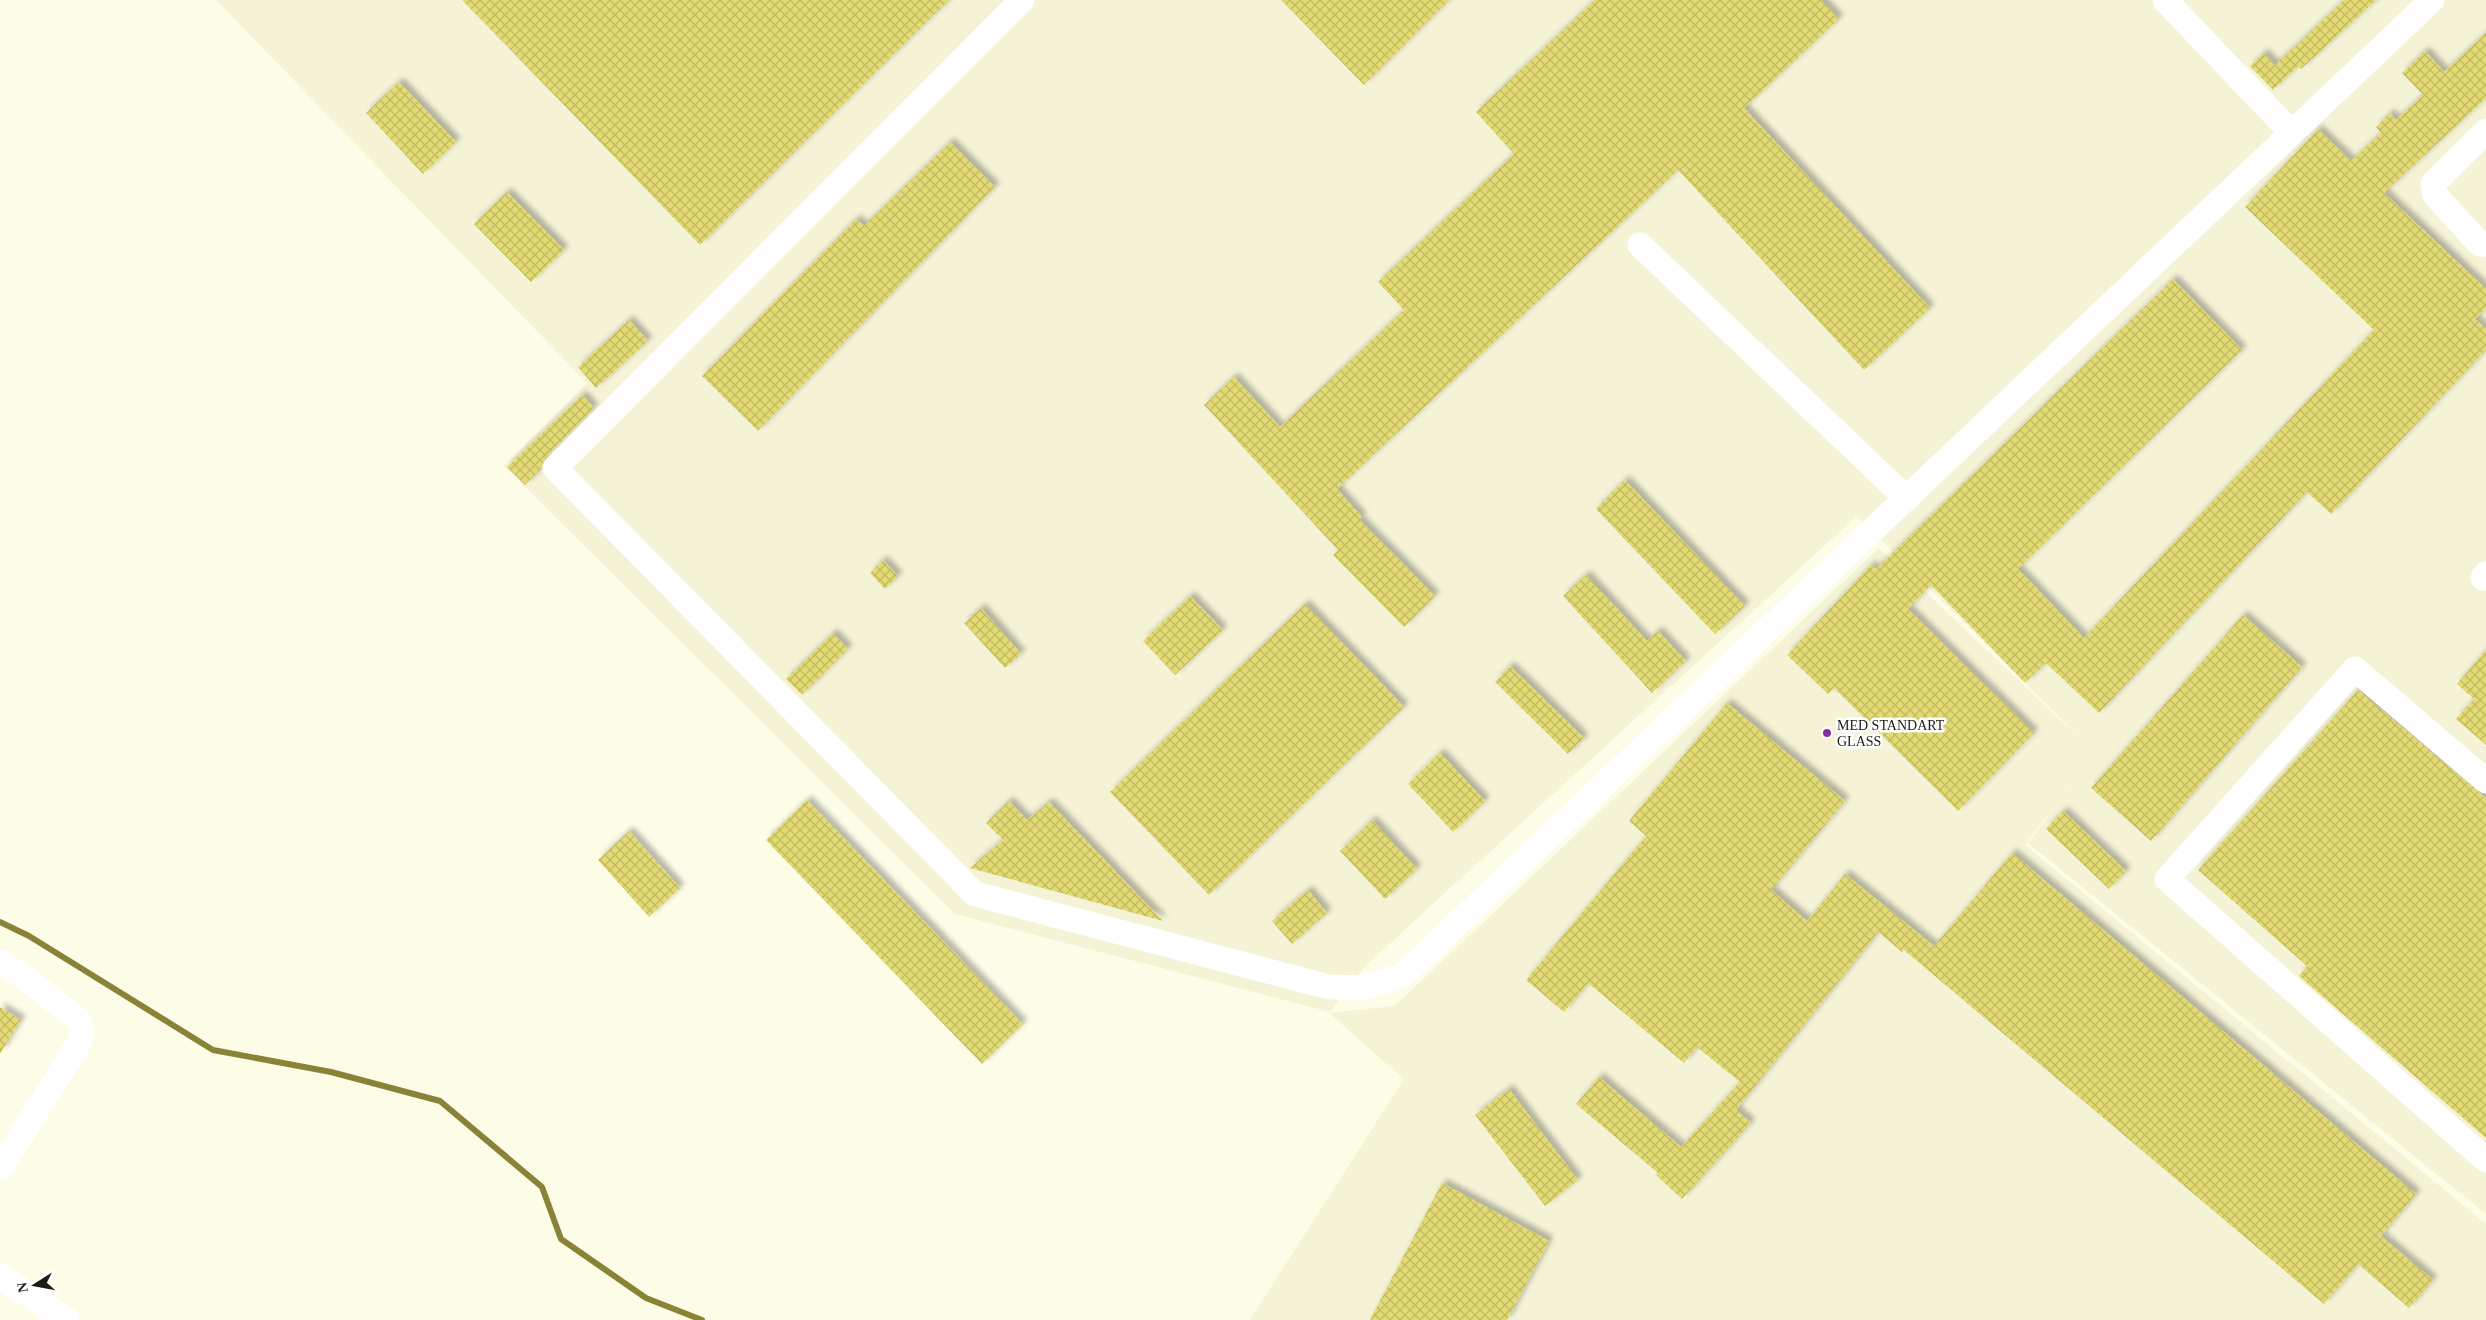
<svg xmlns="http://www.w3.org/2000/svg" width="2486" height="1320" font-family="Georgia,serif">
<defs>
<pattern id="building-cross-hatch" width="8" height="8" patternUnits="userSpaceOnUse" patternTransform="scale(1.25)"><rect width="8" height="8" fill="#e2da72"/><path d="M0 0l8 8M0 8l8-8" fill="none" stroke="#c1ba62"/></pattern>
<filter id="shadow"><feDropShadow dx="4.5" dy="-4.5" stdDeviation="2.5" flood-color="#0004"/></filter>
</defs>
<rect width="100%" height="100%" fill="#fdfce7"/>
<!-- built -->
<path fill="#f4f3d6" d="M216,0H2486V1214L2028,843L2095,753L2025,845L2486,1224V1320H1250L1404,1079L1329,1013L1395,1006L1879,548L2094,752L1857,516L1364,967L1330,1012L955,914L504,466L587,383Z"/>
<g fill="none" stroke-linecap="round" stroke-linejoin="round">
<!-- stream -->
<path stroke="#898338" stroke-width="6" d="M0,922L29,936L213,1050L331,1072L440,1101L542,1187L561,1239L646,1298L702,1320"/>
</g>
<!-- building -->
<path fill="url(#building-cross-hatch)" filter="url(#shadow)" d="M462,0H949L700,245Z
M1281,0H1449L1364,85Z
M1595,0H1821L1839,19L1744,108L1930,308L1864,370L1678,170L1337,489L1362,517L1359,519L1435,596L1404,627L1333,555L1338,550L1204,405L1234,377L1280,427L1404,310L1378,282L1514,154L1476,112Z
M2344,0H2376L2301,69L2298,66L2273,90L2250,66L2264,53L2275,65Z
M2486,33V98L2384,193L2486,289V308L2475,319L2486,329V350L2331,514L2307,492L2099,713L2046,663L2025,683L1931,585L1908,609L2034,733L1958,811L1834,688L1828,694L1787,655L1871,565L1876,569L2173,279L2242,350L2018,569L2084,638L2374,330L2245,207L2318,129L2351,161L2381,133L2376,127L2390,113L2396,120L2423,95L2402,73L2425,51L2444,72Z
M399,82L456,142L423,174L366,113Z
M950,142L995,187L758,431L702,376L856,219L864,226Z
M507,192L564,250L531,282L474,224Z
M629,320L648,341L596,388L578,367Z
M582,395L594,408L545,458L541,469L525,485L507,467Z
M1625,480L1745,606L1715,634L1596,509Z
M883,560L898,576L885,589L870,573Z
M1586,575L1647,641L1658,631L1686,661L1652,693L1563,596Z
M1190,596L1223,630L1175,675L1143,641Z
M1305,604L1404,707L1209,895L1110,792Z
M981,608L1021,654L1005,668L964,623Z
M2243,615L2302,667L2151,841L2091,788Z
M833,633L848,649L802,695L786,679Z
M2486,650V745L2456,719L2474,699L2457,684Z
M1510,666L1584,738L1568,754L1495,682Z
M2358,690L2486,798V1138L2299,976L2307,966L2198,870Z
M1727,703L1845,801L1771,890L1807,921L1845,874L1934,946L2012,853L2416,1194L2381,1236L2433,1280L2409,1308L2358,1264L2324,1304L1904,950L1902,952L1878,932L1736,1110L1751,1123L1682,1199L1656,1175L1658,1173L1576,1104L1599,1077L1681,1147L1740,1082L1697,1047L1684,1063L1588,983L1564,1012L1526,980L1646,836L1629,821Z
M1440,753L1485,801L1453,832L1408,784Z
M807,800L1023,1024L982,1064L766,840Z
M1009,801L1027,820L1049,802L1163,921L970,868L1003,840L986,823Z
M2063,811L2126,871L2109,889L2046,829Z
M1372,820L1417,869L1385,899L1340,851Z
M629,831L680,888L649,917L598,860Z
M1308,890L1327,913L1292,944L1272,921Z
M0,1007L21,1020L0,1054Z
M1509,1089L1578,1180L1545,1206L1475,1115Z
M1442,1183L1549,1241L1507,1320H1370Z"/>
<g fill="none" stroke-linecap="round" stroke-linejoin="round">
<!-- minor -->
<path stroke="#fff" stroke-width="25" d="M1022,0L555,468L975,894L1329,987L1362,988L1402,976L2432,0
M2165,0L2292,133
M2486,131L2433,184L2435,195L2480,244H2486
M1640,245L1907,499
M2483,578L2486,574
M2486,781L2355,669L2167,879L2486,1160
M0,962L24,977L78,1019L82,1029L81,1040L0,1169
M0,1276L67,1320"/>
</g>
<!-- markers -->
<circle fill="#8231a1" stroke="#fff" stroke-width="2" cx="1827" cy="733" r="5"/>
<g text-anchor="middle" stroke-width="5" stroke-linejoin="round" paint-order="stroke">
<!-- poi labels -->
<g font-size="14" fill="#1c1b14" stroke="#fff" text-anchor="start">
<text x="1837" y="730">MED STANDART<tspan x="1837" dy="16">GLASS</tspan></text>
</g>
</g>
<!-- north arrow -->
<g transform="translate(35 1285) rotate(259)" stroke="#ffffff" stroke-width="4" paint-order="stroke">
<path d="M0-4L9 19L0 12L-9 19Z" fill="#1c1b14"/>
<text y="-8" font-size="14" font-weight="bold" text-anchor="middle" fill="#1c1b14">N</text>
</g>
</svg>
